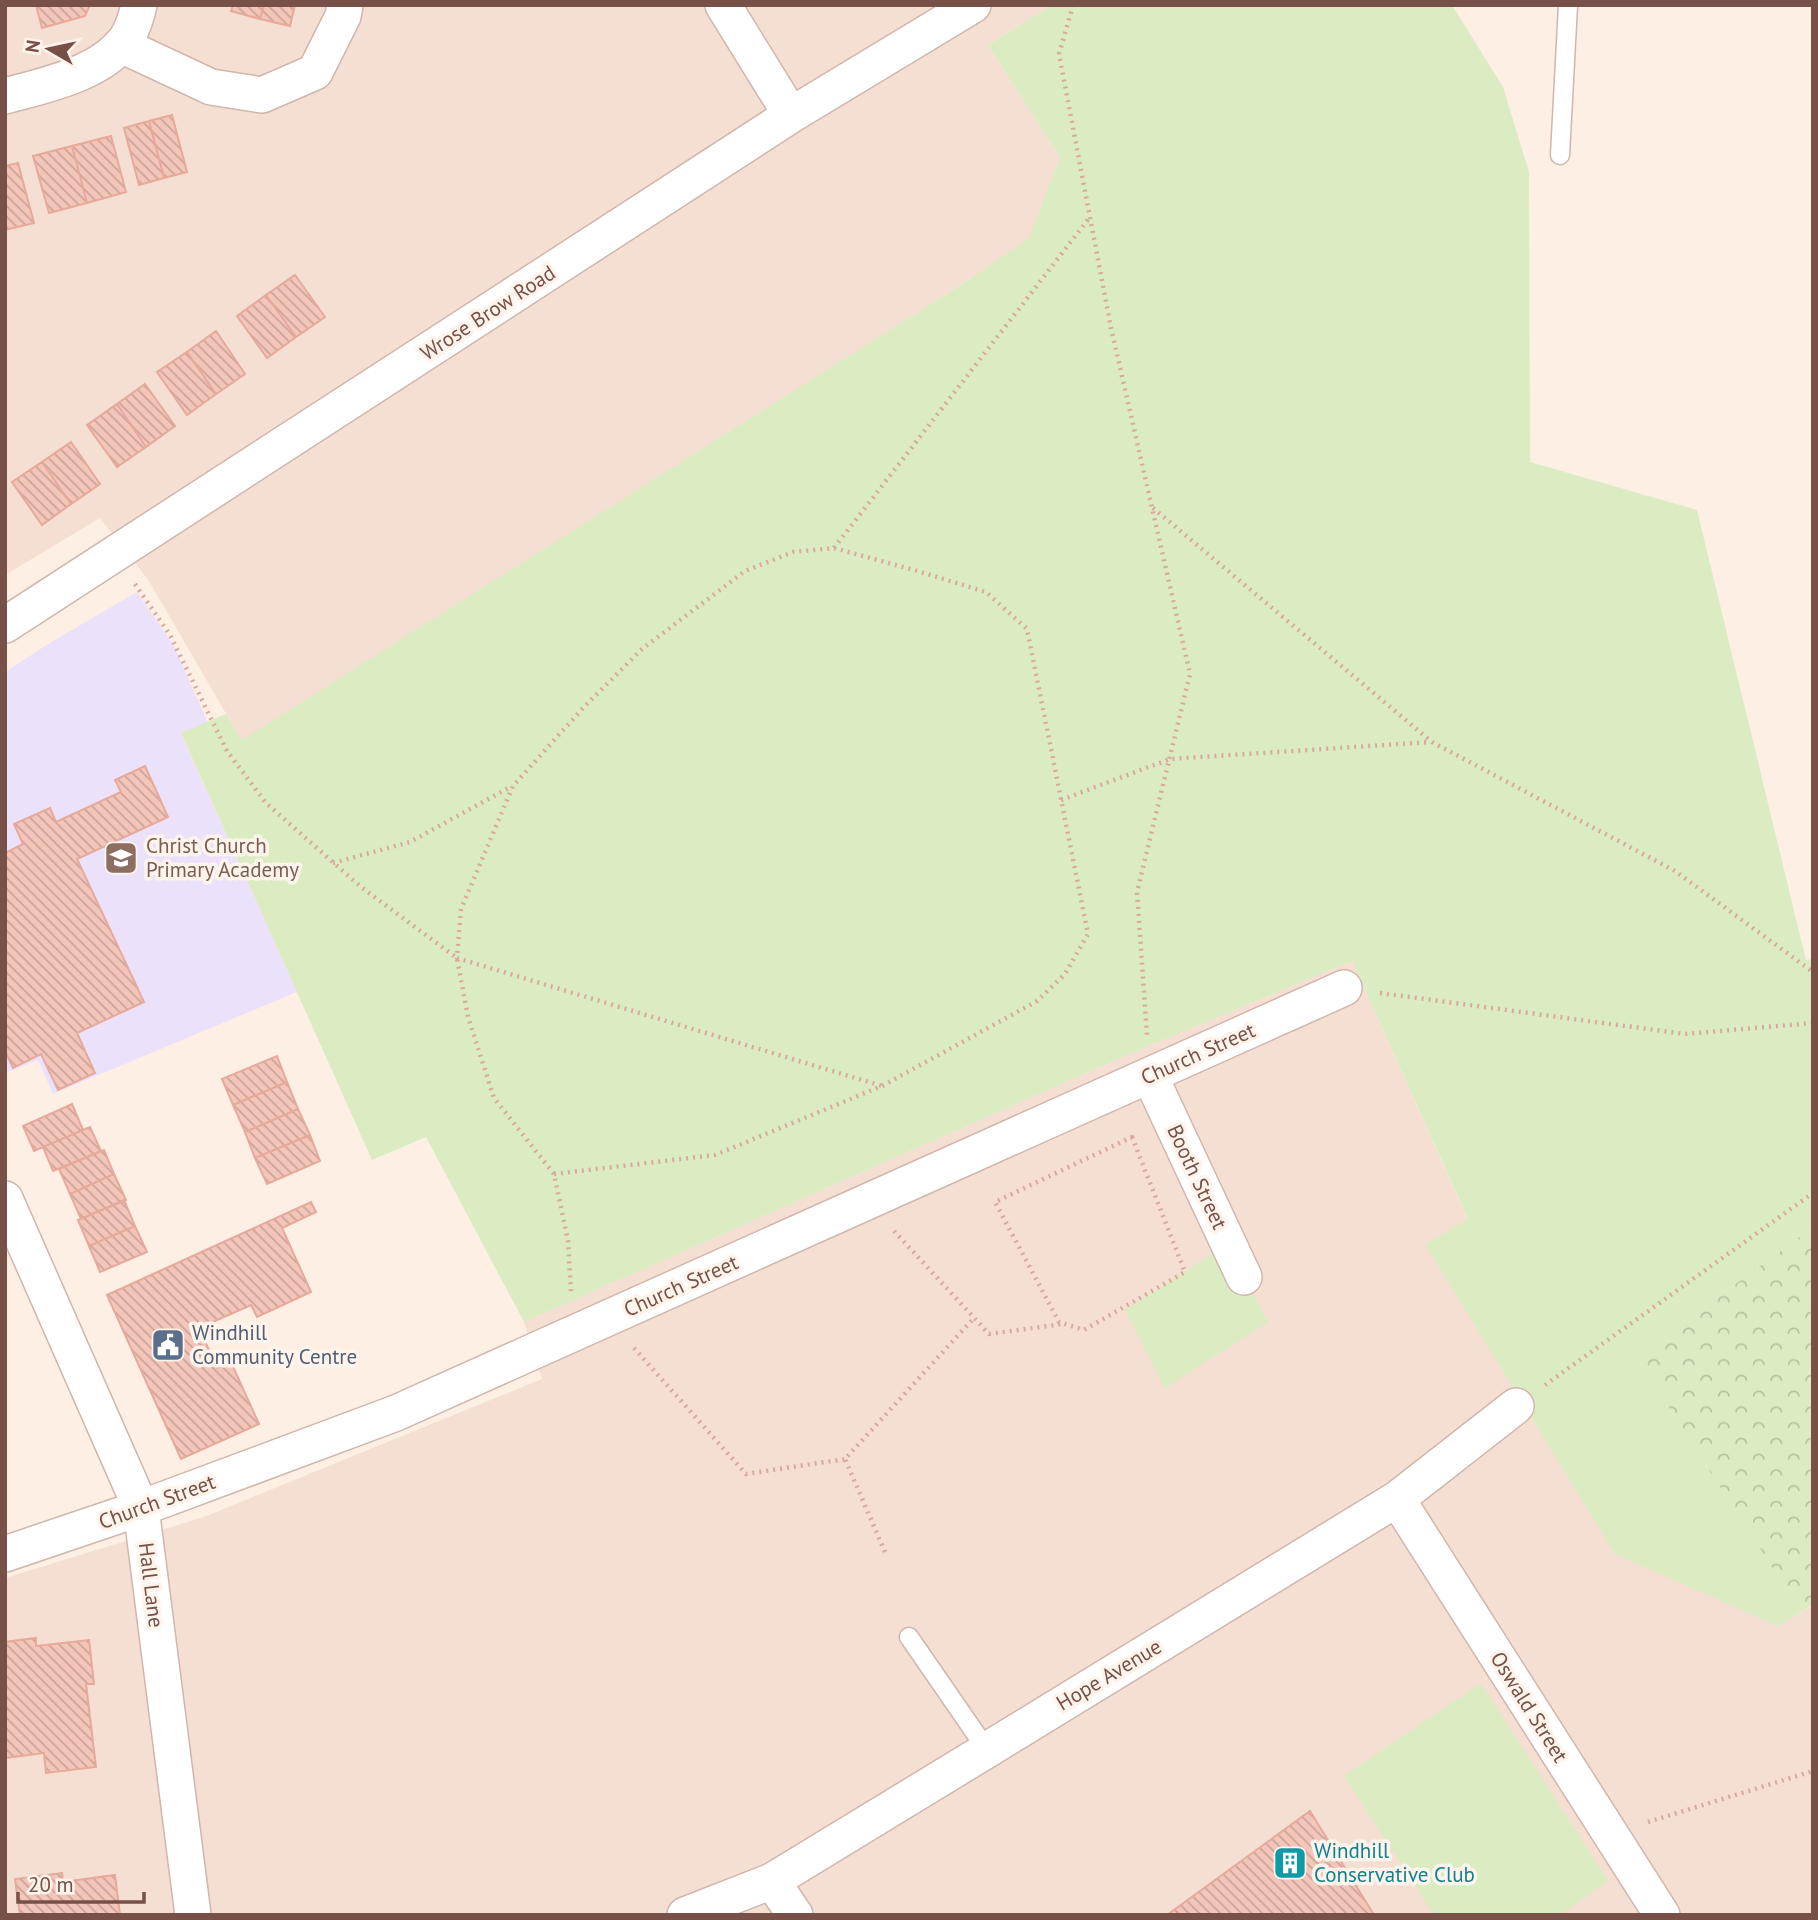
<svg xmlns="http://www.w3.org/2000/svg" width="1818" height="1920" font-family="'PT Sans',sans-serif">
<defs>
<pattern id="forest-crowns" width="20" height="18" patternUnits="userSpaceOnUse" patternTransform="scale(1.75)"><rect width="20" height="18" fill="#dbecc2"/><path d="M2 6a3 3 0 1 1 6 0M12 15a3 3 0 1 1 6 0" fill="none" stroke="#b6c2a0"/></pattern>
<pattern id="building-back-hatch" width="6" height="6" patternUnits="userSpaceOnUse" patternTransform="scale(1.75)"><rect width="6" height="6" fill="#f4c6ba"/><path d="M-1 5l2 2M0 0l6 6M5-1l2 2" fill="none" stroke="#caa399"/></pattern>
</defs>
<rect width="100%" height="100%" fill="#fdefe4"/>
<!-- residential -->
<path fill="#f5dfd2" d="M5,5H1052L988,45L1060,157L1030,238L964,283L242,741L149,581L100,518L5,575Z
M1352,961L1468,1220L1425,1244L1778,1626L1813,1605V1915H5V1578L204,1517L542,1379L524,1322L1120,1058Z"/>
<!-- education -->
<path fill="#ece1fa" d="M137,592L174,646L208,723L181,734L297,992L53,1094L38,1060L5,1073V672L53,641Z"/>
<!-- green -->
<path fill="#dbecc2" d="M1052,5H1452L1503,87L1529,172L1530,462L1697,510L1806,960L1813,959V1227L1636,1357L1801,1612L1778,1626L1615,1554L1425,1244L1468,1219L1352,961L1120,1058L524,1322L426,1137L372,1160L181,733L226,714L242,740L964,283L1029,238L1060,157L988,45Z
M1228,1244L1268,1322L1165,1388L1125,1310Z
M1481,1683L1608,1881L1560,1915H1434L1344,1776Z"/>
<!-- forest -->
<path fill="url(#forest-crowns)" d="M1813,1227V1604L1801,1612L1636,1357Z"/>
<!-- building -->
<path fill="url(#building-back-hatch)" stroke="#e7a99a" stroke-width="2" d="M36,5H90L85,16L42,28Z
M233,5H264L260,19L231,11Z
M264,5H295L290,26L260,19Z
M172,115L187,172L164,178L149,121Z
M149,121L164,178L139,185L124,128Z
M111,136L126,192L87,203L72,146Z
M72,146L87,203L49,213L33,156Z
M18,163L34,223L5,230V166Z
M295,275L325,317L296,337L266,295Z
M266,295L296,337L267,358L237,316Z
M216,331L245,374L216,394L187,352Z
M187,352L216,394L187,415L157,372Z
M145,384L175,426L146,447L117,404Z
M117,404L146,447L117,467L87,425Z
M71,442L100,484L71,504L42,462Z
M42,462L71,504L42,525L12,482Z
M145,766L168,817L77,859L144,1002L77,1033L95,1073L58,1090L41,1054L13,1068L5,1051V853L23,844L14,824L50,808L56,822L121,792L115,780Z
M277,1056L287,1082L233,1105L222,1079Z
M287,1082L298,1109L245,1132L233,1105Z
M72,1104L83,1130L34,1151L23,1126Z
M298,1109L310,1135L255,1158L245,1132Z
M90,1127L101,1151L53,1171L43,1147Z
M310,1135L320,1161L267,1184L255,1158Z
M104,1150L114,1174L70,1194L59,1169Z
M114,1174L126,1200L81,1219L70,1194Z
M124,1200L135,1226L89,1246L78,1220Z
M311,1202L316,1212L282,1228L311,1292L257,1317L251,1305L199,1328L217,1368L231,1362L259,1424L181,1459L107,1295Z
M135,1226L147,1252L100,1272L89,1246Z
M36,1638V1646L89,1640L94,1684H86L96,1767L46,1773L44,1753L5,1758V1642Z
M1310,1811L1374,1915H1167Z
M62,1873L63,1882L115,1875L120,1915H20L15,1879Z"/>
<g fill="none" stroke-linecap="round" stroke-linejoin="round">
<defs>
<path id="lane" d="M1560,155L1568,5
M909,1637L987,1750"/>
<path id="street" d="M723,5L791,115
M121,45L211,87L262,95L315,72L343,16L345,5
M5,96C42,86 95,75 121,45C130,36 136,18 139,5
M5,625L791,115L973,5
M1150,1076L1244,1277
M5,1199L141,1508L193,1915
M1397,1499L1662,1915
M5,1554L141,1508L396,1413L1344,988
M772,1881L795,1915
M685,1915L772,1881L987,1750L1397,1499L1516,1406"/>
</defs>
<!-- lane casing -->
<use href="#lane" stroke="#d1b6ac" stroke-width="21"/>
<!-- street casing -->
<use href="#street" stroke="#d1b6ac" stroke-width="38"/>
<!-- path -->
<path stroke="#d9a99d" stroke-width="4.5" stroke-dasharray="2 5" stroke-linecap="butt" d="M1073,5L1059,54L1111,328L1190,674L1137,892L1147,1035
M1153,508L1432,742L1675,871L1813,972
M834,548L1090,217
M135,584L170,635L227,751L266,803L361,887L457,958L468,1017L494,1098L554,1174L568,1241L571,1292
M1061,800L1170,759L1430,742
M333,863L410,842L512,786
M1380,993L1685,1034L1813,1023
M1132,1137L1185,1272L1084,1330L1059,1322L995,1202Z
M554,1174L715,1155L882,1086L1037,1001L1065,974L1088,934L1027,629L986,592L914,570L834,548L793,552L745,571L642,649L583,708L513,786L461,909L457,958L882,1086
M894,1231L989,1334L1063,1324
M634,1348L746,1474L845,1459
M1545,1385L1813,1193
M885,1552L845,1459L974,1318
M1648,1822L1813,1771"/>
<!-- lane -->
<use href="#lane" stroke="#fff" stroke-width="18"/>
<!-- street -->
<use href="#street" stroke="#fff" stroke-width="35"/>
</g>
<!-- icons -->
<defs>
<symbol id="school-square" viewBox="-11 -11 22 22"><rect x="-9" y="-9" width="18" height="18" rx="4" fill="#8d6e63" stroke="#fff4eb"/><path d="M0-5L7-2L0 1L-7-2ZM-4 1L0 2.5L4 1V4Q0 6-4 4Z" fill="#fff"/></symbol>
<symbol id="civic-square" viewBox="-11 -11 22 22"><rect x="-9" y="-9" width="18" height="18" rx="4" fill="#5c6f8a" stroke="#fff4eb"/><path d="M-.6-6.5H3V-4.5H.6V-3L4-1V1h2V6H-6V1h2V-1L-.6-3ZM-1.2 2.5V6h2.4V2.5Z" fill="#fff"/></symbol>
<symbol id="building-square" viewBox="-11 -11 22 22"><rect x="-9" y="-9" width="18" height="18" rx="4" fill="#0f9aa8" stroke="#fff4eb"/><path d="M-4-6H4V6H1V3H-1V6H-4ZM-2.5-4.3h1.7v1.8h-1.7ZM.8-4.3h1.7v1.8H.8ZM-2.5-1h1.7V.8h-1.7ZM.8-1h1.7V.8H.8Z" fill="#fff"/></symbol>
</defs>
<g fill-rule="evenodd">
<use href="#school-square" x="102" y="839" width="38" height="38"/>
<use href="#civic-square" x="149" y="1326" width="38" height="38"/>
<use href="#building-square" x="1271" y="1844" width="38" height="38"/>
</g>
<g text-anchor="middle" stroke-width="7" stroke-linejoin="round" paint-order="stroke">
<!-- street labels -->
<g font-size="21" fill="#775048" stroke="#fff4eb">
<text transform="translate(488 313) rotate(-33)" y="7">Wrose Brow Road</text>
<text transform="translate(1198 1054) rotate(-24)" y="7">Church Street</text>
<text transform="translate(1197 1177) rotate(65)" y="7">Booth Street</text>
<text transform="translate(681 1286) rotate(-24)" y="7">Church Street</text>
<text transform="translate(157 1502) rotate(-20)" y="7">Church Street</text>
<text transform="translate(151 1585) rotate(83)" y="7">Hall Lane</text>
<text transform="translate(1109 1675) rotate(-31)" y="7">Hope Avenue</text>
<text transform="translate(1529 1707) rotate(58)" y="7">Oswald Street</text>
</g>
<!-- education labels -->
<g font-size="21" fill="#785e54" stroke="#fff4eb" text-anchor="start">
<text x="146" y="853">Christ Church<tspan x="146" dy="24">Primary Academy</tspan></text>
</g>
<!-- service labels -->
<g font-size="21" fill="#4e5e75" stroke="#fff4eb" text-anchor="start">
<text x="192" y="1340">Windhill<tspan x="192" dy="24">Community Centre</tspan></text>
</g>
<!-- culture labels -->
<g font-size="21" fill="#0d838f" stroke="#fff4eb" text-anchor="start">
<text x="1314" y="1858">Windhill<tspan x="1314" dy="24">Conservative Club</tspan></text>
</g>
</g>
<!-- border -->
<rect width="1818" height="1920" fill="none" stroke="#775048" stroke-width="14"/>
<!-- north arrow -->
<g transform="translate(49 49) rotate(279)" stroke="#fff4eb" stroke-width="5" paint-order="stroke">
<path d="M0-5L12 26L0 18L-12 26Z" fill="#775048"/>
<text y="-10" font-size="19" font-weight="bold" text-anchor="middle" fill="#775048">N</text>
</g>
<!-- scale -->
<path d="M18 1892v10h126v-10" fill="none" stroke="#775048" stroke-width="3.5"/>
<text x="28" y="1892" font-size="21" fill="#775048" stroke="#fff4eb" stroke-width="5" paint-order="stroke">20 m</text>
</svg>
